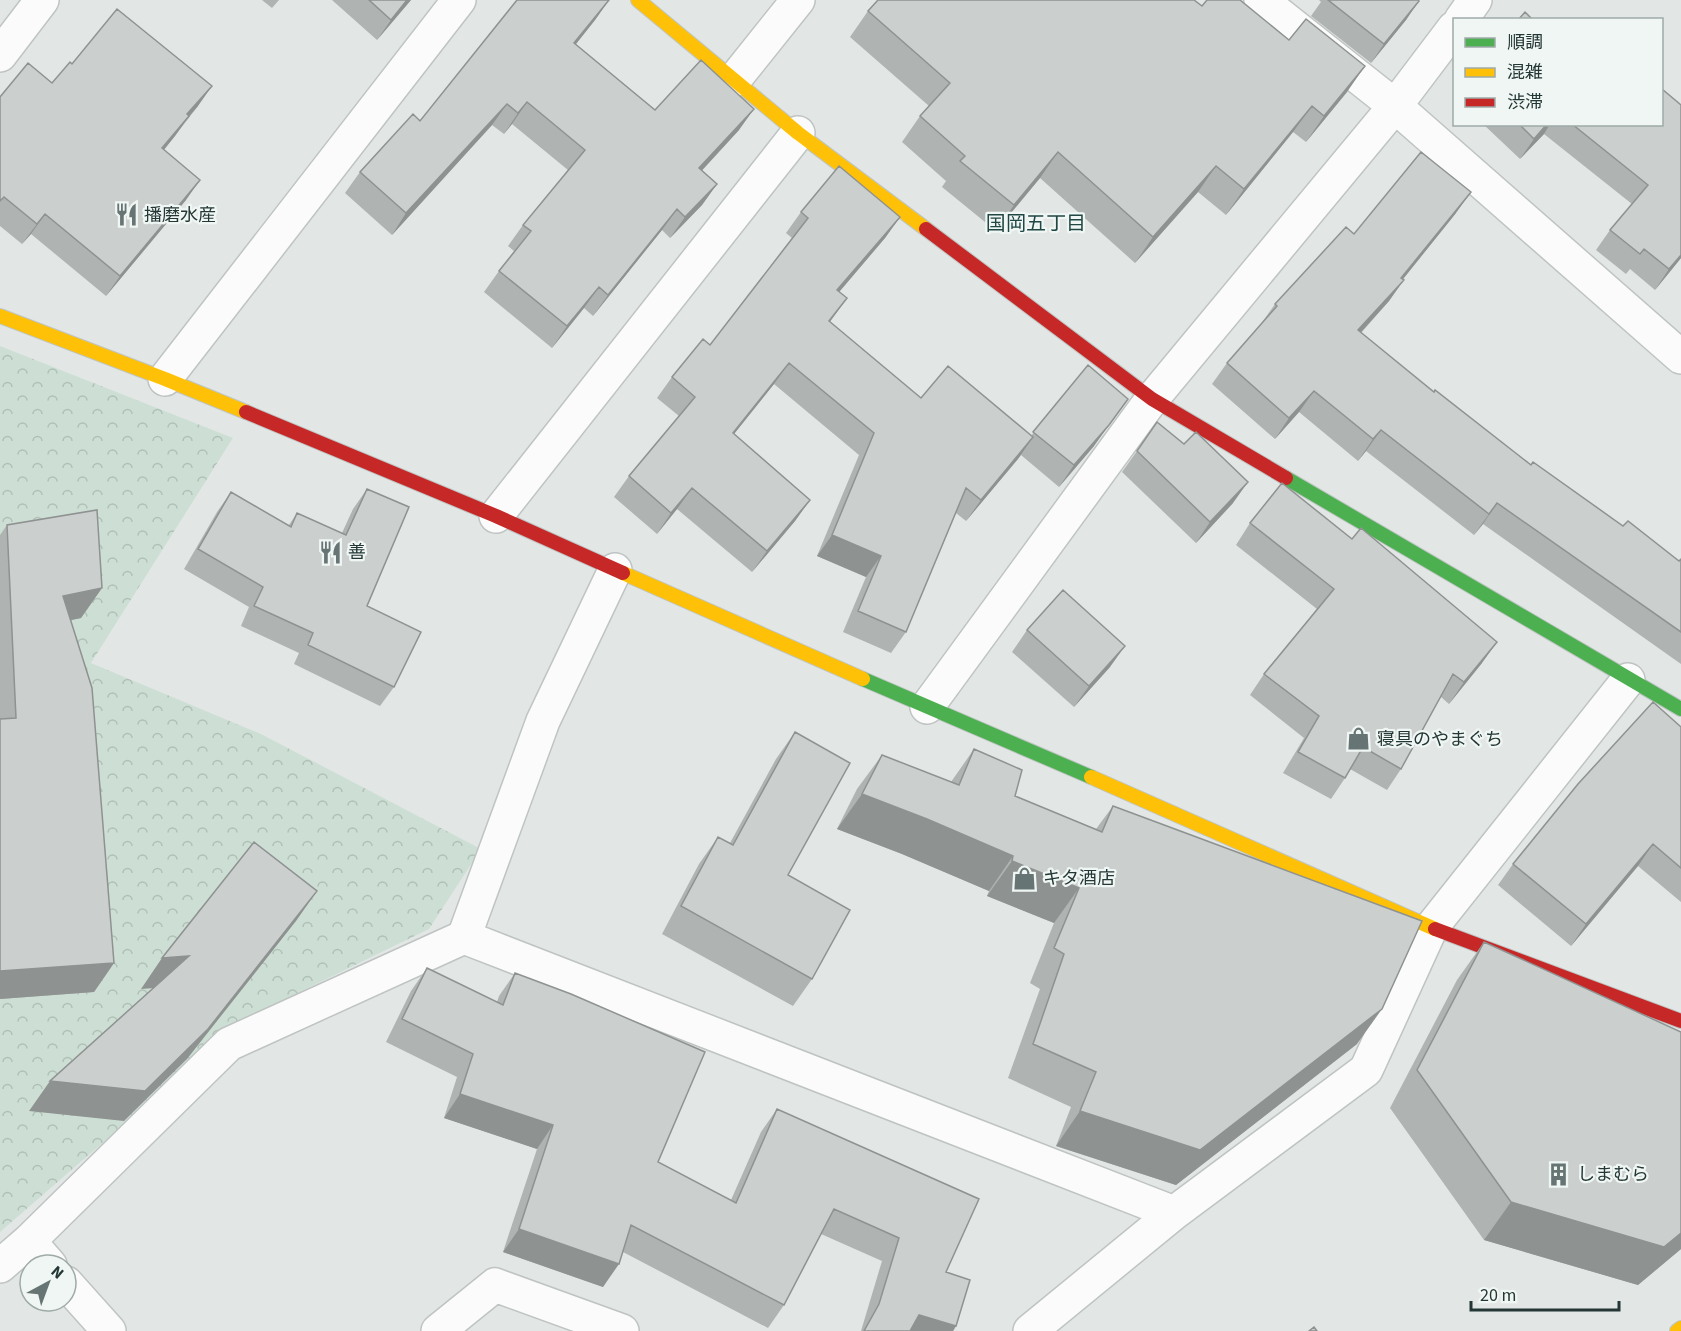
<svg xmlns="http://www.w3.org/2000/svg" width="1681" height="1331" font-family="'Source Sans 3','Noto Sans JP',sans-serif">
<defs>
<pattern id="park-crowns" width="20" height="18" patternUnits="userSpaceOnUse" patternTransform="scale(1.5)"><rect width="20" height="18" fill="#cddfd5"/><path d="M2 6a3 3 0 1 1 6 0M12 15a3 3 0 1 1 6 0" fill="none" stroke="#b0c0b7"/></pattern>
</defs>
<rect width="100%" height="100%" fill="#e2e7e6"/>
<!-- park -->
<path fill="url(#park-crowns)" d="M0,346L233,438L91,663L261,734L481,849L429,929L226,1028L167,1087L0,1232Z"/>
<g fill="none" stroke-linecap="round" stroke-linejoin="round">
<defs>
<path id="street" d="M1261,0L1395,106L1681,357
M1461,20L1475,0
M0,55L42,0
M734,80L798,0
M165,379L459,0
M496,516L798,133
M927,707L1152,399L1395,106L1454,28
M464,937L1174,1213
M29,1241L50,1265
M0,1266L29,1241L229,1044L464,937L543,721L615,570
M66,1283L109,1331
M438,1331L495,1285L622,1331
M1030,1331L1174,1213L1366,1070L1431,928L1628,680"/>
<path id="fast" d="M1286,478L1681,709
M863,679L1091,777"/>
<path id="slow" d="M638,0L798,133L926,229
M0,316L165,379L246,412
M623,573L863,679
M1091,777L1435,929
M1677,1331L1681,1328"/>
<path id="jam" d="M926,229L1152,399L1286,478
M246,412L496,516L623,573
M1435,929L1681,1021"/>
</defs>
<!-- street casing -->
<use href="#street" stroke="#bfc4c3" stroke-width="36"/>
<!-- fast casing -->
<use href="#fast" stroke="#bfc5c3" stroke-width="16"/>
<!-- slow casing -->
<use href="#slow" stroke="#bfc5c3" stroke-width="16"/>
<!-- jam casing -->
<use href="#jam" stroke="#bfc5c3" stroke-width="16"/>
<!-- street -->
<use href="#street" stroke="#fbfbfb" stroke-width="33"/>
<!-- fast -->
<use href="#fast" stroke="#4caf50" stroke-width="14"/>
<!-- slow -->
<use href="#slow" stroke="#ffc107" stroke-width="14"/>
<!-- jam -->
<use href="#jam" stroke="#c62828" stroke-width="14"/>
</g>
<!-- wall -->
<path fill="#afb3b2" d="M262,0H279L272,8Z
M332,0H411L377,40Z
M609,0L595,20L576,44L655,110L739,130L702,170L717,184L702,205L670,238L662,230L593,316L584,308L552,348L484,292L499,271L514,251L508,246L523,225L568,170L512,124L504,134L492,125L392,235L345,193L360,172L420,121Z
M1319,0H1418L1406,20L1371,63L1311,16L1321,2Z
M1202,6L1347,92L1306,142L1293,132L1226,215L1198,192L1135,263L1040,178L996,231L942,187L946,181L902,142L920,116L929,106L850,37L868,11Z
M72,64L198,106L164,150L186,200L106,296L31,234L22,244L0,226V97L52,83Z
M1681,105V258L1655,290L1630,269L1626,274L1596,250L1610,230L1632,204L1544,134L1520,159L1483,124H1662Z
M801,212L900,217L885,238L839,292L830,322L921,398L1031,436L1088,365L1094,446L1059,487L1021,455L966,521L956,513L906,632L891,653L843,632L866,577L817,556L859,455L774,384L734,434L810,500L795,521L752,572L677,509L657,534L614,497L629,476L679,416L657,398L672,377L710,345L792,238L786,233Z
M1456,213L1403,279L1389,301L1361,333L1434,392L1531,465L1623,526L1679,561L1681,559V664L1483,524L1474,535L1366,451L1358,461L1299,412L1275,439L1212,384L1227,363L1261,324L1275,304L1354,234Z
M1184,444L1233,503L1196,543L1122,472L1137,451Z
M367,489V606L394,687L380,706L294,664L299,653L241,626L249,607L184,569L217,512L231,492L289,525L297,513L342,533L353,509Z
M1250,523L1482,663L1449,704L1441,697L1401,769L1387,790L1350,769L1345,778L1331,799L1283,773L1304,738L1250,695L1264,674L1317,609L1236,545Z
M7,525L102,588L81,618L71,620L114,963L94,992L0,999V535Z
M1027,630L1110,667L1074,707L1012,652Z
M1681,727V902L1638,866L1571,946L1498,885L1513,864Z
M795,732L788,875L812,979L793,1006L662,934L699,864L718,837L730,843L776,759Z
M974,749L1015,796L1096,829L1113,806L1357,1044L1176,1185L1056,1146L1071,1107L1008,1078L1040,989L1030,983L1054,923L987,896L989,891L902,854L837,829L857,789L882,755L951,782Z
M1484,942L1681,1032V1249L1638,1285L1484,1240L1390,1108L1457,980Z
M427,968L497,1002L499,996L515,973L658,1162L731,1200L761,1132L777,1109L946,1272L956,1326L953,1331H861L882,1261L821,1234L784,1305L768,1328L623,1252L603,1287L503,1252L537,1149L444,1118L457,1077L386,1042L411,991Z"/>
<!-- shaded-wall -->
<path fill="#8e9291" d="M407,0H411L377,40L391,20Z
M609,0L595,20L560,64L574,43Z
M1419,1L1406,20L1371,63L1384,44Z
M1365,66L1347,92L1306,142L1324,116Z
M212,86L198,106L173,135L187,114Z
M527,102L512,124L504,134L518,113Z
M507,104L492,125L392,235L406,213Z
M1312,106L1293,132L1226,215L1244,189Z
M754,109L739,130L685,189L699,168Z
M189,116L175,136L148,169L162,148Z
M1547,124H1550L1544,134L1520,159L1534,139Z
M1058,152L1040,178L996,231L1014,205Z
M1216,166L1198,192L1135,263L1153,237Z
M200,180L186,200L106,296L120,276Z
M717,184L702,205L670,238L685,217Z
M1471,192L1456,213L1387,299L1401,278Z
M677,209L662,230L593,316L608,295Z
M45,214L31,234L22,244L37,224Z
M900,217L885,238L823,311L837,290Z
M1681,255V258L1655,290L1669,269Z
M1404,280L1389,301L1343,352L1358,330Z
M599,287L584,308L552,348L567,326Z
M847,298L832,319L814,342L829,321Z
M789,363L774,384L718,454L733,433Z
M1314,391L1299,412L1275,439L1289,418Z
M1128,399L1094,446L1059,487L1074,465Z
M1381,430L1366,451L1358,461L1373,439Z
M1033,437L1018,459L966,521L981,500Z
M1248,482L1233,503L1196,543L1210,522Z
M692,488L677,509L657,534L671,513Z
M810,500L795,521L752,572L767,551Z
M1497,503L1483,524L1474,535L1489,514Z
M832,535L881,556L866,577L817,556Z
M102,588L81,618L43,626L63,596Z
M1497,642L1482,663L1449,704L1464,682Z
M1125,646L1110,667L1074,707L1089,686Z
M862,794L927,819L1013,856L989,891L902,854L837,829Z
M1653,844L1638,866L1571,946L1586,924Z
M1012,861L1079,888L1054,923L987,896Z
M317,891L296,921L187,1059L124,1121L29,1111L50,1081Z
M189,956L168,987L141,989L162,958Z
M114,963L94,992L0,999V971Z
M1382,1009L1357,1044L1176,1185L1056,1146L1080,1111Z
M460,1094L553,1125L537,1149L444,1118Z
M1511,1202L1681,1233V1249L1638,1285L1484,1240Z
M519,1229L619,1264L603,1287L503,1252Z
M919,1315L956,1326L953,1331H908Z"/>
<!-- building -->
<path fill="#cbd0cf" stroke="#8e9291" stroke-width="1.5" d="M369,0H407L391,20Z
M517,0H609L574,43L655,110L701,60L754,109L699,168L717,184L685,217L677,209L608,295L599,287L567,326L499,271L531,231L523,225L585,150L527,102L518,113L507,104L406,213L360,172L413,114L420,121Z
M878,0H1194L1202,6L1207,0H1240L1289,40L1306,19L1365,66L1324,116L1312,106L1244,189L1216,166L1153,237L1058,152L1014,205L960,161L965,156L920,116L950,83L868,11Z
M1328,0H1418L1419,1L1384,44Z
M117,9L212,86L187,114L189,116L162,148L200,180L120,276L45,214L37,224L4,197L0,201V97L28,63L52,83L70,62L72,64Z
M1525,12L1533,20H1518Z
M1662,89L1681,105V255L1669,269L1644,249L1640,254L1610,230L1648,185L1572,124H1662Z
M1519,124H1547L1534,139Z
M1421,152L1471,192L1401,278L1404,280L1358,330L1434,392L1435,390L1531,465L1533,462L1623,526L1628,521L1679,561L1681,559V632L1497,503L1489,514L1381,430L1373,439L1314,391L1289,418L1227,363L1277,306L1275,304L1346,227L1354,234Z
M839,166L900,217L837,290L847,298L829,321L921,398L948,366L1033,437L981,500L966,488L906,632L858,611L881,556L832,535L874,433L789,363L733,433L810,500L767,551L692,488L671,513L629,476L695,397L672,377L703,339L710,345L808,218L801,212Z
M1088,365L1128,399L1109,425L1074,465L1033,432Z
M1157,422L1184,444L1196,432L1248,482L1210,522L1137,451Z
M1282,483L1352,539L1361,528L1497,642L1464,682L1453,674L1401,769L1363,747L1345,778L1298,752L1319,716L1264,674L1334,589L1250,523Z
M367,489L409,507L367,606L421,632L394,687L308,645L313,633L254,606L263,587L198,549L231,492L291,527L297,513L346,535Z
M97,510L102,588L63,596L92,688L114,963L0,971V719L16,718L7,525Z
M1063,590L1125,646L1089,686L1027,630Z
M1653,702L1681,727V868L1653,844L1586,924L1513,864L1578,784Z
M795,732L850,763L788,875L850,910L812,979L681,906L718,837L733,845Z
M974,749L1022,770L1015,796L1102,832L1113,806L1422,921L1382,1009L1200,1150L1080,1111L1096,1072L1033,1044L1064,954L1054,948L1079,888L1012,861L1013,856L927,819L862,794L882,755L959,785Z
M254,842L317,891L208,1029L145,1091L50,1081L189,956L162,958Z
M1484,942L1681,1032V1233L1664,1247L1511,1202L1417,1070Z
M427,968L503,1005L515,973L571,994L705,1052L658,1162L736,1203L777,1109L979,1199L946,1272L970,1280L956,1326L919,1315L910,1331H864L879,1304L899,1238L834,1209L784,1305L631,1225L619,1264L519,1229L553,1125L460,1094L473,1054L402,1019Z
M1314,1327L1317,1331H1309Z"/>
<!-- icons -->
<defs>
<symbol id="restaurant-bare" viewBox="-9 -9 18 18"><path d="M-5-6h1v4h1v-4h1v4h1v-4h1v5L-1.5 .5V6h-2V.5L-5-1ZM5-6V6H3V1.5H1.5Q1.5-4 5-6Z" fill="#667573" stroke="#f0f6f4" stroke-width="2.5" paint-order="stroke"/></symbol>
<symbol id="shop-bare" viewBox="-9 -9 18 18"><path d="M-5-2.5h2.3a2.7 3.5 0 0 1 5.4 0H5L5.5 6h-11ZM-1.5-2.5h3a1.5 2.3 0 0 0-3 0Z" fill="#667573" stroke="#f0f6f4" stroke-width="2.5" paint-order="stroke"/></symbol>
<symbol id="building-bare" viewBox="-9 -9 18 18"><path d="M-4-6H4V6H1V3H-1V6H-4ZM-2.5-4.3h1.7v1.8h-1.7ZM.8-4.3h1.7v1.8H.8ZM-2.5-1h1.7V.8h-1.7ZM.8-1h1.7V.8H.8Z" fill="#667573" stroke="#f0f6f4" stroke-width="2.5" paint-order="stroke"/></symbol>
</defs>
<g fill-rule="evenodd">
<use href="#restaurant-bare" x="110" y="198" width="33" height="33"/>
<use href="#restaurant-bare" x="314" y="536" width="33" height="33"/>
<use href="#shop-bare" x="1342" y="722" width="33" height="33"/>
<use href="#shop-bare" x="1008" y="862" width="33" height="33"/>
<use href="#building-bare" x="1542" y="1158" width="33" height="33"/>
</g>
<g text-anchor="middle" stroke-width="4.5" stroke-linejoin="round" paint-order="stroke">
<!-- poi labels -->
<g font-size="18" fill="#233735" stroke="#f0f6f4" text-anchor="start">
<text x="144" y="221">播磨水産</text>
<text x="348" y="558">善</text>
<text x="1377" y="745">寝具のやまぐち</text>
<text x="1043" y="884">キタ酒店</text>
<text x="1577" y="1180">しまむら</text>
</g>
<!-- neighbourhood labels -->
<g font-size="20" fill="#214744" stroke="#f0f6f4">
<text x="1036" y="230">国岡五丁目</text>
</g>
</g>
<!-- legend -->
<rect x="1453" y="18" width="210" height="108" fill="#f0f6f4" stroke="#9eaaa8" stroke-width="1.5"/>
<rect x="1465" y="38" width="30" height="9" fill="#4caf50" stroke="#9eaaa8" stroke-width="1.5"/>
<text x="1507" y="48" font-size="18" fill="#233735">順調</text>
<rect x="1465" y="68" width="30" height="9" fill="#ffc107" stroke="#9eaaa8" stroke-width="1.5"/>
<text x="1507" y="78" font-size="18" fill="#233735">混雑</text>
<rect x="1465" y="98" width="30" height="9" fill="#c62828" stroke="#9eaaa8" stroke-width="1.5"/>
<text x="1507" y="108" font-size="18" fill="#233735">渋滞</text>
<!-- north arrow -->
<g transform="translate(48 1283) rotate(41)"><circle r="28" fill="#f0f6f4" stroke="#9eaaa8" stroke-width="1.5"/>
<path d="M0-4.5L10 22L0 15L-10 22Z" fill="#667573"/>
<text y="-9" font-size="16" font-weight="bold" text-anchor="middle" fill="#233735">N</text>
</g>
<!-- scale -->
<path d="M1471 1301v9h148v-9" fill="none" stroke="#233735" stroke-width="3"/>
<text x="1480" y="1301" font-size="18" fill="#233735" stroke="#f0f6f4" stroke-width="4.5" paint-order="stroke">20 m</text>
</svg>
